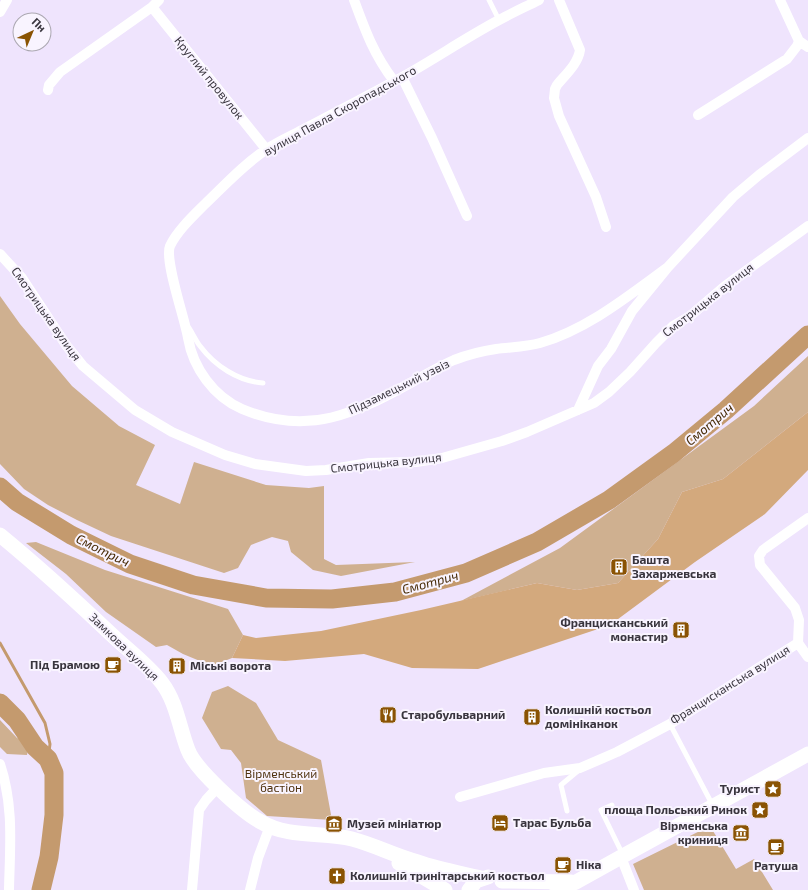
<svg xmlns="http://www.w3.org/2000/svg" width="808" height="890" font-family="'Exo 2',sans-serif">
<rect width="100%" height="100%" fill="#efe4fd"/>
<!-- green -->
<path fill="#cfb090" d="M0,296L20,324L72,386L119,426L155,445L136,485L180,504L194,462L266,485L309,488L324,486V559L336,565L415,562L341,576L313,570L291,552L288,541L272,537L251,545L238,568L224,573L111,536L77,520L48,505L24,489L0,464Z
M808,356V412L723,479L682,492L658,539L618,583L577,590L537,583L461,601L560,548L754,406Z
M36,542L105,570L228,609L243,635L232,658L212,666L183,654L167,645L156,647L106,612L66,574L26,543Z
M228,686L256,703L278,740L321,760L332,820L267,816L246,798L241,763L231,750L221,749L202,718L212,692Z
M0,720L17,738L29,742L27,755L7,754L0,747Z
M710,826L736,869L754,859L773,890H644L633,864Z"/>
<!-- forest -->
<path fill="#d3a97d" d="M808,412V470L765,514L695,562L610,625L478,669L412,668L364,654L285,661L232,658L243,635L256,638L321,631L421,610L537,583L577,590L618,583L658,539L682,492L723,479Z"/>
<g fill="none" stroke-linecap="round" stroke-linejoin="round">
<!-- stream -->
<path stroke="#c49a6e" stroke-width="3" d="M0,643L45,723L50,744L48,759"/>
<!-- river -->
<path stroke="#c49a6e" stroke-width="19" d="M0,487L17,502L71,535L130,564L193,585L266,598L332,599L395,592L466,573L537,542L609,500L674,453L726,410L808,335
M0,703L17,720L35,747L48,759L54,773V815L49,857L41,890"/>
<!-- lane -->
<path stroke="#fff" stroke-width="5" d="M489,0L499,20
M189,328C193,334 196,341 200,346C215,366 238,381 263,383
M670,724L712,804
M612,805L601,810L623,855
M567,811L561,785L579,770"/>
<!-- street -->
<path stroke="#fff" stroke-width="10" d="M159,0L152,7L266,149
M354,0C365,30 374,55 394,81
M539,0C525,7 512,13 499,20C467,37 436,58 404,76C371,94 338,111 306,128C293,135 279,141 267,149C244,164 225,185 205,204C193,216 177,231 170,246C164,260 185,319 188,338C193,368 214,397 242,409C309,437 356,413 414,381C427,374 440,366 454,360C467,355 482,351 496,349C511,347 526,347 540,343C588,329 628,296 668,267
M559,0L580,50C578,64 565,75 557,85L555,89L554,98L559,116L596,197L606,227
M780,0L799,41
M0,12L7,0
M402,77L432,138L467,216
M48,90L49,85L60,72L152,7
M698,115L787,59L797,46L799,41L808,47
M0,254L22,278L66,345L83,366L135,410L172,432L225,455L255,464L306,471L326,470L369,463L416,462L442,458L502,441L527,432L594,403L609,392L630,372L656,343L673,326L690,316L725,286L808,226
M578,410L598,366L611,349L632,311L668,267L733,197L759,175L808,138
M808,518L763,550L759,556L760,565L795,608L799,620L798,643L808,657
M0,764C14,806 10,846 9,889
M460,797L544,773L580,768L617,752L670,724L798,643
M621,857L634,890
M192,890L199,810L206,800L218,787
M250,890L258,858L270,826"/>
<!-- secondary -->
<path stroke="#fff" stroke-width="15" d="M0,535C39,567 76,601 112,635C129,651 148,665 162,683C177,703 179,727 188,750C195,769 242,812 261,822C288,838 323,832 352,839C375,845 395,856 418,862C438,869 460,873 481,878
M399,863L445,890
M502,881L571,882
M469,890L476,881L488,877
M557,890L576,882L621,857L808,754"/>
</g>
<!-- icons -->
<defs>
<symbol id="building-square" viewBox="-11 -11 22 22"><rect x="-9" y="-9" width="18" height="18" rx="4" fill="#8a5303" stroke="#f9f4ff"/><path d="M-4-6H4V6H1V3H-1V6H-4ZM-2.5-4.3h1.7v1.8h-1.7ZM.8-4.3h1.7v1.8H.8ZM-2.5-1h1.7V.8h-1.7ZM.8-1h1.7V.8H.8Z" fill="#fff"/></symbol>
<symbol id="cafe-square" viewBox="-11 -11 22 22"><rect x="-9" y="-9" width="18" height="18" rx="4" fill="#8a5303" stroke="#f9f4ff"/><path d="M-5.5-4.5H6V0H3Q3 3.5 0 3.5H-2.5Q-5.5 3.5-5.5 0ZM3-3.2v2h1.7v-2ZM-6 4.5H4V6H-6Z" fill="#fff"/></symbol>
<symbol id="restaurant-square" viewBox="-11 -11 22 22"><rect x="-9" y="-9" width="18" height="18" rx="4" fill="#8a5303" stroke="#f9f4ff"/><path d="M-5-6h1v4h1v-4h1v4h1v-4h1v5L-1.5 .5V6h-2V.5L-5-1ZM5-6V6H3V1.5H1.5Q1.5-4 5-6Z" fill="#fff"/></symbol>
<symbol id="sight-square" viewBox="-11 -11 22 22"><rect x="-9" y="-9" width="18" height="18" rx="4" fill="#8a5303" stroke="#f9f4ff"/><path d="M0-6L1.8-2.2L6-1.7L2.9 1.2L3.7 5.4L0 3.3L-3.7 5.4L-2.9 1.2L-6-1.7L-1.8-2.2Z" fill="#fff"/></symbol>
<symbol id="hotel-square" viewBox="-11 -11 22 22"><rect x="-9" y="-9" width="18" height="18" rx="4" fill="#8a5303" stroke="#f9f4ff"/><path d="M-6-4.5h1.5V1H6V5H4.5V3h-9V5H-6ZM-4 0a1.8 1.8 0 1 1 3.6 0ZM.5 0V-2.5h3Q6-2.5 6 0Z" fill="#fff"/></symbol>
<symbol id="museum-square" viewBox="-11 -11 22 22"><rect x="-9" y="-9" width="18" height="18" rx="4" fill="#8a5303" stroke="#f9f4ff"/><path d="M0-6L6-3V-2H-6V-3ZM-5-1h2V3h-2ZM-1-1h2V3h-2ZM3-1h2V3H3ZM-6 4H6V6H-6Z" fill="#fff"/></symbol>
<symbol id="church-square" viewBox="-11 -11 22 22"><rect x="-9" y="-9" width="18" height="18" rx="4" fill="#8a5303" stroke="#f9f4ff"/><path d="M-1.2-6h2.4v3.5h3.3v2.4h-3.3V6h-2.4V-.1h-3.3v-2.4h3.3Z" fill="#fff"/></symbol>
</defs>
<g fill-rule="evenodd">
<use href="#building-square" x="609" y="557" width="20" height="20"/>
<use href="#building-square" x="671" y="620" width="20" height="20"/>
<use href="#cafe-square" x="103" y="655" width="20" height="20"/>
<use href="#building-square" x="167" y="656" width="20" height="20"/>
<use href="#restaurant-square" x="378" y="705" width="20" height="20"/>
<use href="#building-square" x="522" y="707" width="20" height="20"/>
<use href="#sight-square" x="763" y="779" width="20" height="20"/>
<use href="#sight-square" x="750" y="800" width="20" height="20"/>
<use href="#hotel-square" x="490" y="813" width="20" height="20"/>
<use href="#museum-square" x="324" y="814" width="20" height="20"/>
<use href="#museum-square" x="731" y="823" width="20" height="20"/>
<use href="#cafe-square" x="766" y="837" width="20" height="20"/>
<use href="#cafe-square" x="553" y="855" width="20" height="20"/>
<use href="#church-square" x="327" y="866" width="20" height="20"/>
</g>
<g text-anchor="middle" stroke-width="4" stroke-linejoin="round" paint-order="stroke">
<!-- street labels -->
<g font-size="12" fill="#39353e" stroke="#f9f4ff">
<text transform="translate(209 78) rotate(51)" y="4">Круглий провулок</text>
<text transform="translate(340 111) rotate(-29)" y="4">вулиця Павла Скоропадського</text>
<text transform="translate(708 300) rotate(-38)" y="4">Смотрицька вулиця</text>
<text transform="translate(46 314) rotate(55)" y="4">Смотрицька вулиця</text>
<text transform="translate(399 387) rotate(-26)" y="4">Підзамецький узвіз</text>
<text transform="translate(386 463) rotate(-6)" y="4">Смотрицька вулиця</text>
<text transform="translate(124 647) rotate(44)" y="4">Замкова вулиця</text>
<text transform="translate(730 685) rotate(-32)" y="4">Францисканська вулиця</text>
</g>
<!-- poi labels -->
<g font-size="12" font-weight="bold" fill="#39353e" stroke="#f9f4ff" text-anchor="start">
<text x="632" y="564">Башта<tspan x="632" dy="14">Захаржевська</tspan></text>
<text x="668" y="627" text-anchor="end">Францисканський<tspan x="668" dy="14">монастир</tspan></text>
<text x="100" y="669" text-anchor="end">Під Брамою</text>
<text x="190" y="670">Міські ворота</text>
<text x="545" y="714">Колишній костьол<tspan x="545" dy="14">домініканок</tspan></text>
<text x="401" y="719">Старобульварний</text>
<text x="760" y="793" text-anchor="end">Турист</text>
<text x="747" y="814" text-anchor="end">площа Польський Ринок</text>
<text x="513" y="827">Тарас Бульба</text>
<text x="347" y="828">Музей мініатюр</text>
<text x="728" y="830" text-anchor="end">Вірменська<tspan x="728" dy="14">криниця</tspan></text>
<text x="576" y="869">Ніка</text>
<text x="776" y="870" text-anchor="middle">Ратуша</text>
<text x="350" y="880">Колишній тринітарський костьол</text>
</g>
<!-- park labels -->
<g font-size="12" fill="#4f320f" stroke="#f9f4ff">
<text x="281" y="778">Вірменський<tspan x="281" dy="14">бастіон</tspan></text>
</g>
<!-- water labels -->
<g font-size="13" font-style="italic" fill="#462a05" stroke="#f9f4ff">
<text transform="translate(709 424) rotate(-40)" y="5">Смотрич</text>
<text transform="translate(103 550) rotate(26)" y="5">Смотрич</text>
<text transform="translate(430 582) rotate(-15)" y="5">Смотрич</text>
</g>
</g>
<!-- north arrow -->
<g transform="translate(32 32) rotate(44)"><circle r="19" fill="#f9f4ff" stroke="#aca8b2"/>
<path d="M0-3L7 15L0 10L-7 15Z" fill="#8a5303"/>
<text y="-6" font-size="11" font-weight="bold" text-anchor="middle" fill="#39353e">Пн</text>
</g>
</svg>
